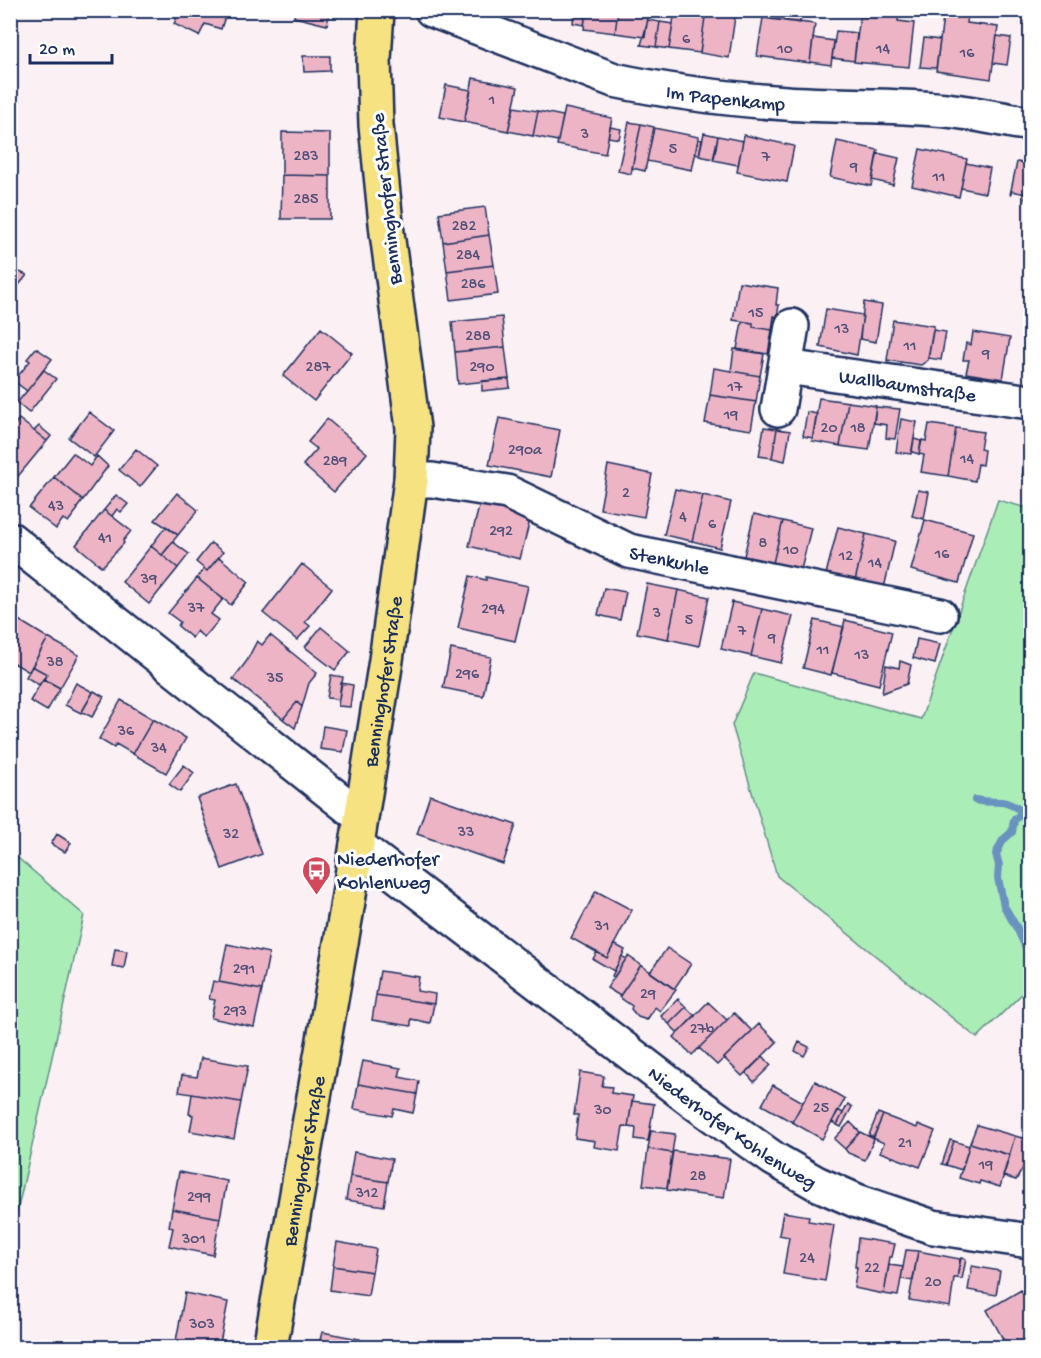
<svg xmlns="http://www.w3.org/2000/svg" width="1041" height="1358" font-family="'Gochi Hand',sans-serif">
<rect width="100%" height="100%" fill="#fbf0f4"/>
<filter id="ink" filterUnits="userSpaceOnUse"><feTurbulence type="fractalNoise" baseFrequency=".0167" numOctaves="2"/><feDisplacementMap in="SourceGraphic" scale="12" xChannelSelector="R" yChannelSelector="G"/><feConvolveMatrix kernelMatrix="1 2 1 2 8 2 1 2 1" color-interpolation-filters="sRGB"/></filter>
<g filter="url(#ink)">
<!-- green -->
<path fill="#abedb7" stroke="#638e8a" stroke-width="1.5" d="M998,500L1030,509V986L977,1038L777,876L732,725L754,673L921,719Z
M11,852L84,915L11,1239Z"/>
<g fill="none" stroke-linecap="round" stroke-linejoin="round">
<!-- stream -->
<path stroke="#6b92bf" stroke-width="8" d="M975,800C998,805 1001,796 1023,812
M1030,810L1023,812L1014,820L1012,832L1003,840L996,854L999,865L998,878L1004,906L1018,930L1030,957"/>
</g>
<!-- building -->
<path fill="#edb4c6" stroke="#1b2f5e" stroke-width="1.5" d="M180,10L211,11L227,10L221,29L205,24L199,36L174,24Z
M295,10H330L327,25L294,17Z
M574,10H586L584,25L573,23Z
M586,10H618L615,33L584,29Z
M618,10H649L645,37L615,33Z
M675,10H706L700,53L669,49Z
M706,10H736L729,58L700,53Z
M771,10H801L800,23L770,19Z
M876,10L899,11L898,21L914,23L909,67L854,62L860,16L875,18Z
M944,10L968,13L967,23L998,27L991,79L936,71Z
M763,18L815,24L810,63L757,56Z
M648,20L660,22L656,47L641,45Z
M660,22L673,24L669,49L656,47Z
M836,31L857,33L854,61L832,58Z
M997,36L1011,38L1007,65L993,63Z
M813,38L834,41L831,65L810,62Z
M924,38L940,40L936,68L920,67Z
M1030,51V83H1026Z
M303,56H330V71L304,72Z
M473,78L518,87L508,131L464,122Z
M446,85L471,90L464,122L440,117Z
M514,107L538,111L533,136L508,131Z
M565,108L612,118L605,154L557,145Z
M538,111L563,116L558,141L533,136Z
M629,122L641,124L631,174L618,171Z
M641,124L654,127L645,171L632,168Z
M610,127L621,129L619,139L608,137Z
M654,128L699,137L692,170L647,161Z
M282,132L330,133V176L282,175Z
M704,133L718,136L714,159L699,156Z
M744,135L794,146L787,182L737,172Z
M718,136L743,141L738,165L713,160Z
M698,139L702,140L699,155L695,154Z
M837,141L878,150L871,186L830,177Z
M920,149L967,159L959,197L912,186Z
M877,153L899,158L893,185L872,180Z
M1017,162L1030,164V200L1025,199L1026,194L1012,191L1010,195Z
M966,163L990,168L985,193L961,188Z
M282,175L330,176V219H281Z
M485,207L489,235L443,242L439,213Z
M489,235L494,265L447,271L443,242Z
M494,265L498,294L451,300L447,271Z
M10,268L27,275L10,296Z
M739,282L778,288L776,305H779L777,317L774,316L772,330L753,327V323L733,320Z
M864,302L882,305L876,342L860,339Z
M826,309L863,315L857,355L820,347Z
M502,317L505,347L455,352L452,322Z
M893,320L934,326L928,360L921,365L887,360Z
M742,322L753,323V327L772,330L768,354L737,349Z
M321,328L352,353L314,401L283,376Z
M933,330L946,332L941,360L928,358Z
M973,332L1010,338L1003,379L966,373L969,360H963L966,343L971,345Z
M505,347L509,379L458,384L455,352Z
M36,348L52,359L27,391L14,381L30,361L27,359Z
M734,349L764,354L760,376L731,371Z
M714,368L760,376L756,402L710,395Z
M44,370L56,379L29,413L17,403Z
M509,379L510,388L482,391V381Z
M710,395L756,402L751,430L705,423Z
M819,398L848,402L840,446L812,441Z
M848,402L876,406L869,450L840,446Z
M876,407L900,409L895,439L886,438L887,425L874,423Z
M89,412L114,431L94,457L69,438Z
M807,412L817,414L813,438L803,436Z
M499,418L560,430L551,477L489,465Z
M19,419L47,441L10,486V430Z
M327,419L367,453L334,492L303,465L317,449L308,442Z
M901,419L917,422L911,454L896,452Z
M929,424L956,428L948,476L921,472L924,455L919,454L922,440L926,441Z
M39,426L51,436L47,441L34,431Z
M764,427L777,429L772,458L759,456Z
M956,428L983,432L980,449L984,450L982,465L978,464L975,481L948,476Z
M777,429L790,431L785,461L772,458Z
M1030,431V479L1022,477Z
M914,439L921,441L919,454L912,452Z
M136,449L157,466L140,487L119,470Z
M73,453L90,466L97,456L108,466L83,500L54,477Z
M608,465L652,474L644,517L600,509Z
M54,477L83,500L77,508L78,509L68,522L63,519L56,529L29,508Z
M675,489L703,495L692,541L664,535Z
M918,490L929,492L924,519L912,516Z
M177,493L198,510L178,535L155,520Z
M116,495L128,504L121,512L117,509L112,516L104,510Z
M703,495L731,502L720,548L692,541Z
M481,499L532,512L520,559L469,546Z
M104,510L131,531L123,541L124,543L102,567L76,545Z
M754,514L783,521L772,567L743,560Z
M925,520L973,533L959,583L911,570Z
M783,521L811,528L800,574L772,567Z
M166,526L178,535L162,555L151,546Z
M838,527L866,534L855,581L826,574Z
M866,534L895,541L884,588L855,581Z
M173,542L189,554L178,568L162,555Z
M211,543L223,552L207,571L196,562Z
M151,546L178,568L149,604L122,582Z
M219,557L249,582L231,605L197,578L204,569L207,571Z
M302,564L332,588L305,622L310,626L297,640L263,613Z
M470,576L486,580V577L528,586L515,641L458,628Z
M197,578L223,599L211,614L219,620L204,638L197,631L192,638L178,626L180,622L168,613Z
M647,584L678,590L668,639L637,633Z
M604,588L626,592L620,620L598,615Z
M678,590L709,597L699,646L668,639Z
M732,602L762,609L751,656L721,649Z
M762,609L793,616L781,663L751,656Z
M17,619L48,638L29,672L14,663L10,669V629Z
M815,620L844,627L831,675L803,668Z
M845,620L892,632L879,685L832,673Z
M321,627L350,651L335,670L305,647Z
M270,635L317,673L309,683L302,707L297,702L283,719L233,679L246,662L257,641L262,645Z
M48,638L79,655L60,688L44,679L47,674L32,666Z
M917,639L940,644L935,664L913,658Z
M451,649L491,657L483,696L443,688Z
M900,661L911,665L907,684L882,693L886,665L899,668Z
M32,666L47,674L39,685L26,677Z
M331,675L343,677L339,699L327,698Z
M43,679L60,688L47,711L30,701Z
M76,683L93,692L81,713L65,705Z
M341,683L353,685L350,707L338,706Z
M94,691L104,697L92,717L82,712Z
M121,700L153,719L133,754L116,744L114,748L99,739Z
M297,702L302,707L295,728L283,719Z
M153,719L186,738L166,773L133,754Z
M323,726L347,730L343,752L320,749Z
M184,765L194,773L180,792L169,784Z
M236,784L262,854L222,869L197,798Z
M430,795L516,825L503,864L417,834Z
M57,834L71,843L65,852L51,844Z
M596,891L632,910L607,958L571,938Z
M227,944L269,953L262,990L219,982Z
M614,944L625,950L614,971L593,959L597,952L607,958Z
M667,948L691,964L674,989L650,972Z
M115,949L127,951L124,968L112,966Z
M622,956L626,959L614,977L612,976Z
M628,956L641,965L620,996L607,988Z
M641,965L676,990L660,1011L655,1007L647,1020L638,1017L631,1009L632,1006L619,997Z
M380,971L419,977L417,991L435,994L434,1004L376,995Z
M213,981L262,990L254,1027L211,1018L215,1000L209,999Z
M376,995L434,1004L430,1023L411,1019V1026L372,1020Z
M678,999L686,1007L669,1024L661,1016Z
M708,1002L727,1020L692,1055L674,1037Z
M686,1007L695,1016L678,1033L669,1024Z
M734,1013L752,1031L717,1065L699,1048Z
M759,1024L777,1042L742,1076L724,1058Z
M799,1042L809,1047L804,1056L795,1051Z
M763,1056L771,1065L754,1082L746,1073Z
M201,1058L248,1066L241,1102L179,1092L182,1075L197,1077Z
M363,1061L401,1068L399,1077L419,1081L417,1094L358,1084Z
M580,1072L604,1076L602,1086L612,1087L611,1093L633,1096L628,1127L623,1126L619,1151L594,1147L595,1141L575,1138L578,1115H574Z
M815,1081L845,1099L822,1139L792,1122Z
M358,1084L417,1094L413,1113L394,1109L392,1116L354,1109Z
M773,1085L803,1102L792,1122L762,1105Z
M192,1094L241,1102L234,1139L190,1131L193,1115L189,1114Z
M632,1101L654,1104L648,1141L635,1139L636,1128L628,1127Z
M848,1104L852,1107L841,1127L837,1125Z
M838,1110L843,1113L837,1125L832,1122Z
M878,1113L883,1115L874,1137L869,1135Z
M883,1115L917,1128L918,1124L935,1131L920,1167L880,1152L884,1143L873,1138Z
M850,1122L860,1132L845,1149L834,1139Z
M977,1125L1015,1136L1009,1155L970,1143Z
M651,1131L675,1134L672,1153L648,1149Z
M860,1132L874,1139L865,1160L848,1153L845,1149Z
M1015,1136L1030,1140V1156L1016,1180L1003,1176Z
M950,1140L954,1141L946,1165L942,1164Z
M954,1141L969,1146L962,1170L946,1165Z
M970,1143L1010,1155L1000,1187L980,1181L979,1184L959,1178Z
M648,1149L672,1153L667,1188L643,1185Z
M673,1151L730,1159L724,1198L667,1190Z
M354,1152L392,1159L388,1182L350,1176Z
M179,1172L227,1181L220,1218L172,1209Z
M350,1176L388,1182L384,1206L346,1200Z
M172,1209L220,1218L213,1255L169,1246L173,1228L169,1227Z
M783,1212L809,1216L808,1221L834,1225L825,1281L783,1274L789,1237L779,1235Z
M858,1238L895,1244L892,1257H890L884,1294L854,1288L857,1267H855Z
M337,1242L376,1249L372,1272L333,1266Z
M906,1250L918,1251L913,1281L901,1279Z
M918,1251L960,1259L957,1278H954L950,1307L909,1300Z
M961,1258L966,1259L962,1279L957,1278Z
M889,1265L903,1267L898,1296L884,1294Z
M333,1266L372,1272L368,1296L330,1290Z
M972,1266L1000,1271L996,1295L968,1290Z
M1021,1290L1030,1307V1348H1008L987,1310Z
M185,1293L228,1302L219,1348H208L176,1341Z
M322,1332L360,1339L358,1348H318Z"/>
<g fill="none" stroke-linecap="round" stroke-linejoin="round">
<defs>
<g id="minor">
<path id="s1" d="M432,10L614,80C670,92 728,99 786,103C842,107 898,104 954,111C980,114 1005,120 1030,124"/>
<path id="s2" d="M786,367L1030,402"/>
<path d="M778,409L792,326"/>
<path id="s3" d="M411,480H432L507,492L629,551L940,615"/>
<path d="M10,539L361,817"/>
<path id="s4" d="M357,845L694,1102L774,1159L816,1183L857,1201L933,1227L1030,1241"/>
</g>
<g id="major">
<path id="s5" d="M270,1348L346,914L386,660L411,480L413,428L387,233L376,125L374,60L377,10"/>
</g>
</defs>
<!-- minor casing -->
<use href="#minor" stroke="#1b2f5e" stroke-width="38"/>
<!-- major casing -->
<use href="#major" stroke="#1b2f5e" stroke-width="38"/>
<!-- minor -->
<use href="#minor" stroke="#fff" stroke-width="33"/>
<!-- major -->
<use href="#major" stroke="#f7e281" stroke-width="33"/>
</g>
</g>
<!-- icons -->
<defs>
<symbol id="bus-pin" viewBox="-11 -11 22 30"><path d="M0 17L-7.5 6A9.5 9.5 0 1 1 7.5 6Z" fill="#d1495b" stroke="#fff"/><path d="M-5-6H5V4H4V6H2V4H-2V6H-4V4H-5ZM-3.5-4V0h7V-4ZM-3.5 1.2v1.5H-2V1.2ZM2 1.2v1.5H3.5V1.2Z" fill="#fff"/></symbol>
</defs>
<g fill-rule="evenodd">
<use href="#bus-pin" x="300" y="854" width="33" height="45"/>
</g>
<g text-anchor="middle" stroke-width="6" stroke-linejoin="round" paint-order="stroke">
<!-- number labels -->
<g font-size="16" fill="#505078">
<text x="686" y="43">6</text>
<text x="785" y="53">10</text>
<text x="883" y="53">14</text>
<text x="967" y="57">16</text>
<text x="492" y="104">1</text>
<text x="585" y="138">3</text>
<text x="673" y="153">5</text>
<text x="306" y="160">283</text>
<text x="766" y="161">7</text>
<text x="854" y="171">9</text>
<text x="939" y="181">11</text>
<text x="306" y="203">285</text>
<text x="464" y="230">282</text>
<text x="468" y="259">284</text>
<text x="473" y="288">286</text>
<text x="756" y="317">15</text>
<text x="842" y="333">13</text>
<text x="478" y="340">288</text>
<text x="910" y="350">11</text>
<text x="986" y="358">9</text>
<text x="318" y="371">287</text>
<text x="482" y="371">290</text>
<text x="735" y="391">17</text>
<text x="731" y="419">19</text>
<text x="829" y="432">20</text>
<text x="858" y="432">18</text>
<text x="525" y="454">290a</text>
<text x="967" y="463">14</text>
<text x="335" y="465">289</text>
<text x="626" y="497">2</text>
<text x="56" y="510">43</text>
<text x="683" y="521">4</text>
<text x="712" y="528">6</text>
<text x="501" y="535">292</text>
<text x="105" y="542">41</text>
<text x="763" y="547">8</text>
<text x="791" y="554">10</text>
<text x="942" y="558">16</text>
<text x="846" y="560">12</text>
<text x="875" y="567">14</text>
<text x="149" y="583">39</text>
<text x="196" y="612">37</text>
<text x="493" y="613">294</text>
<text x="657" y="617">3</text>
<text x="689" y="624">5</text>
<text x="742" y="635">7</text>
<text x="772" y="642">9</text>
<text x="823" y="654">11</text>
<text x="862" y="659">13</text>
<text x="55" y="666">38</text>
<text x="467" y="678">296</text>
<text x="275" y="682">35</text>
<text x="126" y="735">36</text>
<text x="159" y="752">34</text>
<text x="466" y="836">33</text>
<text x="231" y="838">32</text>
<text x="602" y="930">31</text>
<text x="244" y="973">291</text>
<text x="648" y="998">29</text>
<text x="235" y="1015">293</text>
<text x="702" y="1033">27b</text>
<text x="821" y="1112">25</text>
<text x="603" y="1114">30</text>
<text x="905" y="1147">21</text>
<text x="986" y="1169">19</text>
<text x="698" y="1180">28</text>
<text x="367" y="1197">312</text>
<text x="199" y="1201">299</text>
<text x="194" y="1243">301</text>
<text x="807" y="1262">24</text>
<text x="872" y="1272">22</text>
<text x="933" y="1286">20</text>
<text x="202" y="1328">303</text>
</g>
<!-- street labels -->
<g font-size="20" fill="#1b2f5e" stroke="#fff">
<text dy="7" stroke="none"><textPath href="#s1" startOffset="308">Im Papenkamp</textPath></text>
<text transform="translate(385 199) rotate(-96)" y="7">Benninghofer Straße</text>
<text dy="7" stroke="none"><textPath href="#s2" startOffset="123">Wallbaumstraße</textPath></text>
<text dy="7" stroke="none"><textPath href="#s3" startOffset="274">Stenkuhle</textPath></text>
<text dy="7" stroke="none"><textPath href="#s5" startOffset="676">Benninghofer Straße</textPath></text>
<text dy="7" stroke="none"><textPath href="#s4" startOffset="470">Niederhofer Kohlenweg</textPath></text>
<text dy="7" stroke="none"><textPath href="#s5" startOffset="190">Benninghofer Straße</textPath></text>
</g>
<!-- poi labels -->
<g font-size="20" fill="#1b2f5e" stroke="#fff" text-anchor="start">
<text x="337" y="865">Niederhofer<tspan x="337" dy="23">Kohlenweg</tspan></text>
</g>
</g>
<!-- margin -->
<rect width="1041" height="1358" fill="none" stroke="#fff" stroke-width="36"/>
<rect x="18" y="18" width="1005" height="1322" fill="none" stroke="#1b2f5e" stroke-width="2" filter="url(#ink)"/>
<!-- scale -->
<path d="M30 54v9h82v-9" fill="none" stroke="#1b2f5e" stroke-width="3"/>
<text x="39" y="54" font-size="18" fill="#1b2f5e" stroke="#ffffff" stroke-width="4.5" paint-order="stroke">20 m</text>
</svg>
